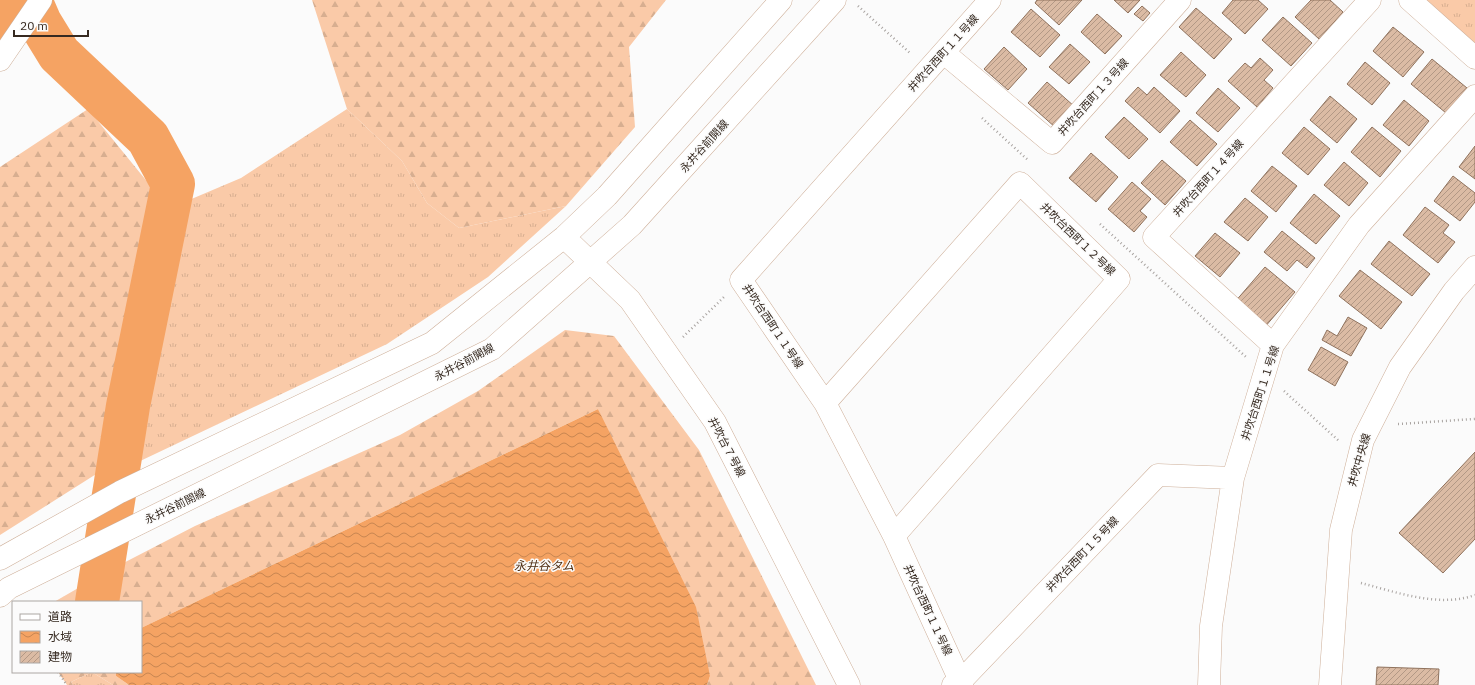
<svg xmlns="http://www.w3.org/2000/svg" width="1475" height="685" font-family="'IBM Plex Sans','Noto Sans JP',sans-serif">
<defs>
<pattern id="grass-tufts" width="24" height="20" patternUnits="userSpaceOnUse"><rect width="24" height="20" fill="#facaa8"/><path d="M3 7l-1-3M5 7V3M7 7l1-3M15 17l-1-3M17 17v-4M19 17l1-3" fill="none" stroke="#d7ae90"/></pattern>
<pattern id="forest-firs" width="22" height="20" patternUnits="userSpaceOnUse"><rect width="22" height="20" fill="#facaa8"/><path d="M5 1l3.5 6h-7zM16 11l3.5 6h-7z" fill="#d7ae90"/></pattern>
<pattern id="water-waves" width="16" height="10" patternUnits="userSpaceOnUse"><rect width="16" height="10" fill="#f5a363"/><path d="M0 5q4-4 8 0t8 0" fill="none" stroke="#c78551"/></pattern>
<pattern id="building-hatch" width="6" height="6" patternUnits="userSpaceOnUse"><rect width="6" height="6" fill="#dbbba4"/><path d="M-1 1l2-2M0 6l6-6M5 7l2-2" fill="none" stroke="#b29885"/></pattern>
</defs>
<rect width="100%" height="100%" fill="#fbfbfb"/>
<!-- grass -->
<path fill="url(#grass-tufts)" d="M1425,0H1475V43Z
M347,109L402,161L427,203L459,228L566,206L488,277L387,344L136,463L182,203L241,178Z
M92,672L113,685H73L71,682Z"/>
<!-- forest -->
<path fill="url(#forest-firs)" d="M312,0H666L629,47L635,127L566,206L459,228L427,203L402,161L347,109Z
M88,109L158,195L101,471L0,535V167Z
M565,330L614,336L699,450L816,685H707L710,676L598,409L141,628V602H54L106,572L195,526L400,435L478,391Z
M58,672H92L71,682L73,685H67Z
M92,672H116V676L129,685H113Z"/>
<!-- water -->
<path fill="url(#water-waves)" d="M598,409L696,607L710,676L707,685H129L116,676V672H141V628Z"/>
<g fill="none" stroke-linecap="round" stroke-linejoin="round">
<!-- river -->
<path stroke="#f5a363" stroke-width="44" d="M30,0L40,23L59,54L148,138L173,184L128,406L97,602
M0,24L17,0"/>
</g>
<!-- building -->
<path fill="url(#building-hatch)" stroke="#8f725d" d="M1037,0H1082L1059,25L1035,3Z
M1114,0H1140L1128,13Z
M1233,0H1258L1268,9L1245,34L1222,13Z
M1311,0H1330L1343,12L1319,39L1295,17Z
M1142,6L1150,13L1143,21L1134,14Z
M1196,8L1232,39L1214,59L1179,27Z
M1031,9L1060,35L1040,57L1011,32Z
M1097,14L1122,36L1105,54L1081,32Z
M1283,17L1312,43L1291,66L1262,40Z
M1393,27L1424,52L1403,77L1373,51Z
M1070,44L1090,62L1069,84L1049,67Z
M1004,47L1027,69L1008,90L984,69Z
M1181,52L1206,75L1186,97L1160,75Z
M1260,58L1273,70L1264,80L1273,88L1257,107L1228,81L1245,63L1251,68Z
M1432,59L1467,88L1446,113L1411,84Z
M1365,62L1390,83L1372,105L1347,84Z
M1047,82L1075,107L1056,128L1028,103Z
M1138,87L1147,95L1154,87L1180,111L1160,133L1125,101Z
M1218,88L1240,108L1218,132L1196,113Z
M1330,96L1357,119L1337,143L1310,120Z
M1404,100L1429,121L1409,146L1383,125Z
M1124,117L1148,139L1129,159L1105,137Z
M1190,120L1217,144L1197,166L1170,142Z
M1304,127L1330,149L1308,175L1282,153Z
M1372,127L1401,151L1380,177L1351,152Z
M1475,146V179L1459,167Z
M1091,153L1118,177L1096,202L1069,178Z
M1162,160L1186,181L1165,205L1141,183Z
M1344,162L1368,183L1349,206L1324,185Z
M1272,166L1297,186L1276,212L1251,191Z
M1453,176L1475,193V202L1460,221L1434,201Z
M1132,182L1151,199L1140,211L1147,217L1134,232L1108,209Z
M1314,194L1340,216L1316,244L1290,223Z
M1245,198L1268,217L1248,241L1224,222Z
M1425,207L1449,225L1443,233L1455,242L1438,263L1403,235Z
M1282,231L1315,258L1307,268L1297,260L1287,271L1264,252Z
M1215,233L1240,253L1220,277L1195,256Z
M1389,241L1430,274L1412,296L1371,264Z
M1265,267L1295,292L1264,328L1234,303Z
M1360,270L1402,302L1381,329L1339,296Z
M1348,317L1367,328L1351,356L1322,340L1327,330L1337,336Z
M1321,347L1348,362L1335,386L1308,370Z
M1475,452V539L1443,573L1399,533Z
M1377,667L1439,669L1438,685H1376Z"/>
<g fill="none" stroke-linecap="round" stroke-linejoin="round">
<defs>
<path id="minor" d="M1410,0L1475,58
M944,53L1052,143L1180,0
M0,60L41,0
M564,237L630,300L715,422L849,685
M1273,345L1154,237L1370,0
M825,403L1020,183L1119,279L894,536
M0,559L120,492L432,343L564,237L607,196L781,0
M0,596L9,588L492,349L632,225L835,0
M953,685L961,681L1158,475L1233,478
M962,685L894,536L825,403L741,280L990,0
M1209,685L1211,626L1233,478L1273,345L1359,225L1475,96
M1330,685L1341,530L1363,440L1400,367L1454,291L1475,267"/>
</defs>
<!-- minor casing -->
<use href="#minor" stroke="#ceaf99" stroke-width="23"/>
<!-- path -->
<path stroke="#a8a3a0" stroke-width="2.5" stroke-dasharray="1 3" stroke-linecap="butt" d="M858,6L910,53
M982,118L1029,161
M1100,224L1246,357
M683,337L724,297
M1284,391L1339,441
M1398,424L1475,419
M1361,583C1396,592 1439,608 1475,595
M58,672L67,685"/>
<!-- minor -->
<use href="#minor" stroke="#fff" stroke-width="22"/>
</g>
<g text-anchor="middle" stroke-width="3" stroke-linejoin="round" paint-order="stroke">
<!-- street labels -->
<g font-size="11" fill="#362a21" stroke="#fbfbfb">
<text transform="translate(943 53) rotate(-48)" y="4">井吹台西町１１号線</text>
<text transform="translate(1093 97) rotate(-48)" y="4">井吹台西町１３号線</text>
<text transform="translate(704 146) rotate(-48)" y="4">永井谷前開線</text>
<text transform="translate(1208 178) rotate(-48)" y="4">井吹台西町１４号線</text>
<text transform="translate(1078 239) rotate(44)" y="4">井吹台西町１２号線</text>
<text transform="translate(773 326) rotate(56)" y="4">井吹台西町１１号線</text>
<text transform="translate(464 362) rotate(-28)" y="4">永井谷前開線</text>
<text transform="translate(1260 393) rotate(-72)" y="4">井吹台西町１１号線</text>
<text transform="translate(727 447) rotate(62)" y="4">井吹台７号線</text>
<text transform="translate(1359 460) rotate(-74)" y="4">井吹中央線</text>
<text transform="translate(175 506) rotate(-26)" y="4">永井谷前開線</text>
<text transform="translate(1082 554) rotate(-46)" y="4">井吹台西町１５号線</text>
<text transform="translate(928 610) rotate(65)" y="4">井吹台西町１１号線</text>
</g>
<!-- water labels -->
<g font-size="12" font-style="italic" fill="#502f14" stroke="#fbfbfb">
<text x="544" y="570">永井谷タム</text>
</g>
</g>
<!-- legend -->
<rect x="12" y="601" width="130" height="72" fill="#fbfbfb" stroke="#aca7a4"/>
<rect x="20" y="614" width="20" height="6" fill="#ffffff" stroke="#aca7a4"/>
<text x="48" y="621" font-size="12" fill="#362a21">道路</text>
<rect x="20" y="631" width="20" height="12" fill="url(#water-waves)" stroke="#aca7a4"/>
<text x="48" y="641" font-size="12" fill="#362a21">水域</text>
<rect x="20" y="651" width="20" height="12" fill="url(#building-hatch)" stroke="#aca7a4"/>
<text x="48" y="661" font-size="12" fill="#362a21">建物</text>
<!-- scale -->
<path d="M14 30v6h74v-6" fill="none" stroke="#362a21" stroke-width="2"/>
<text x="20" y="30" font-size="12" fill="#362a21" stroke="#fbfbfb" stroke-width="3" paint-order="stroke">20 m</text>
</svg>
